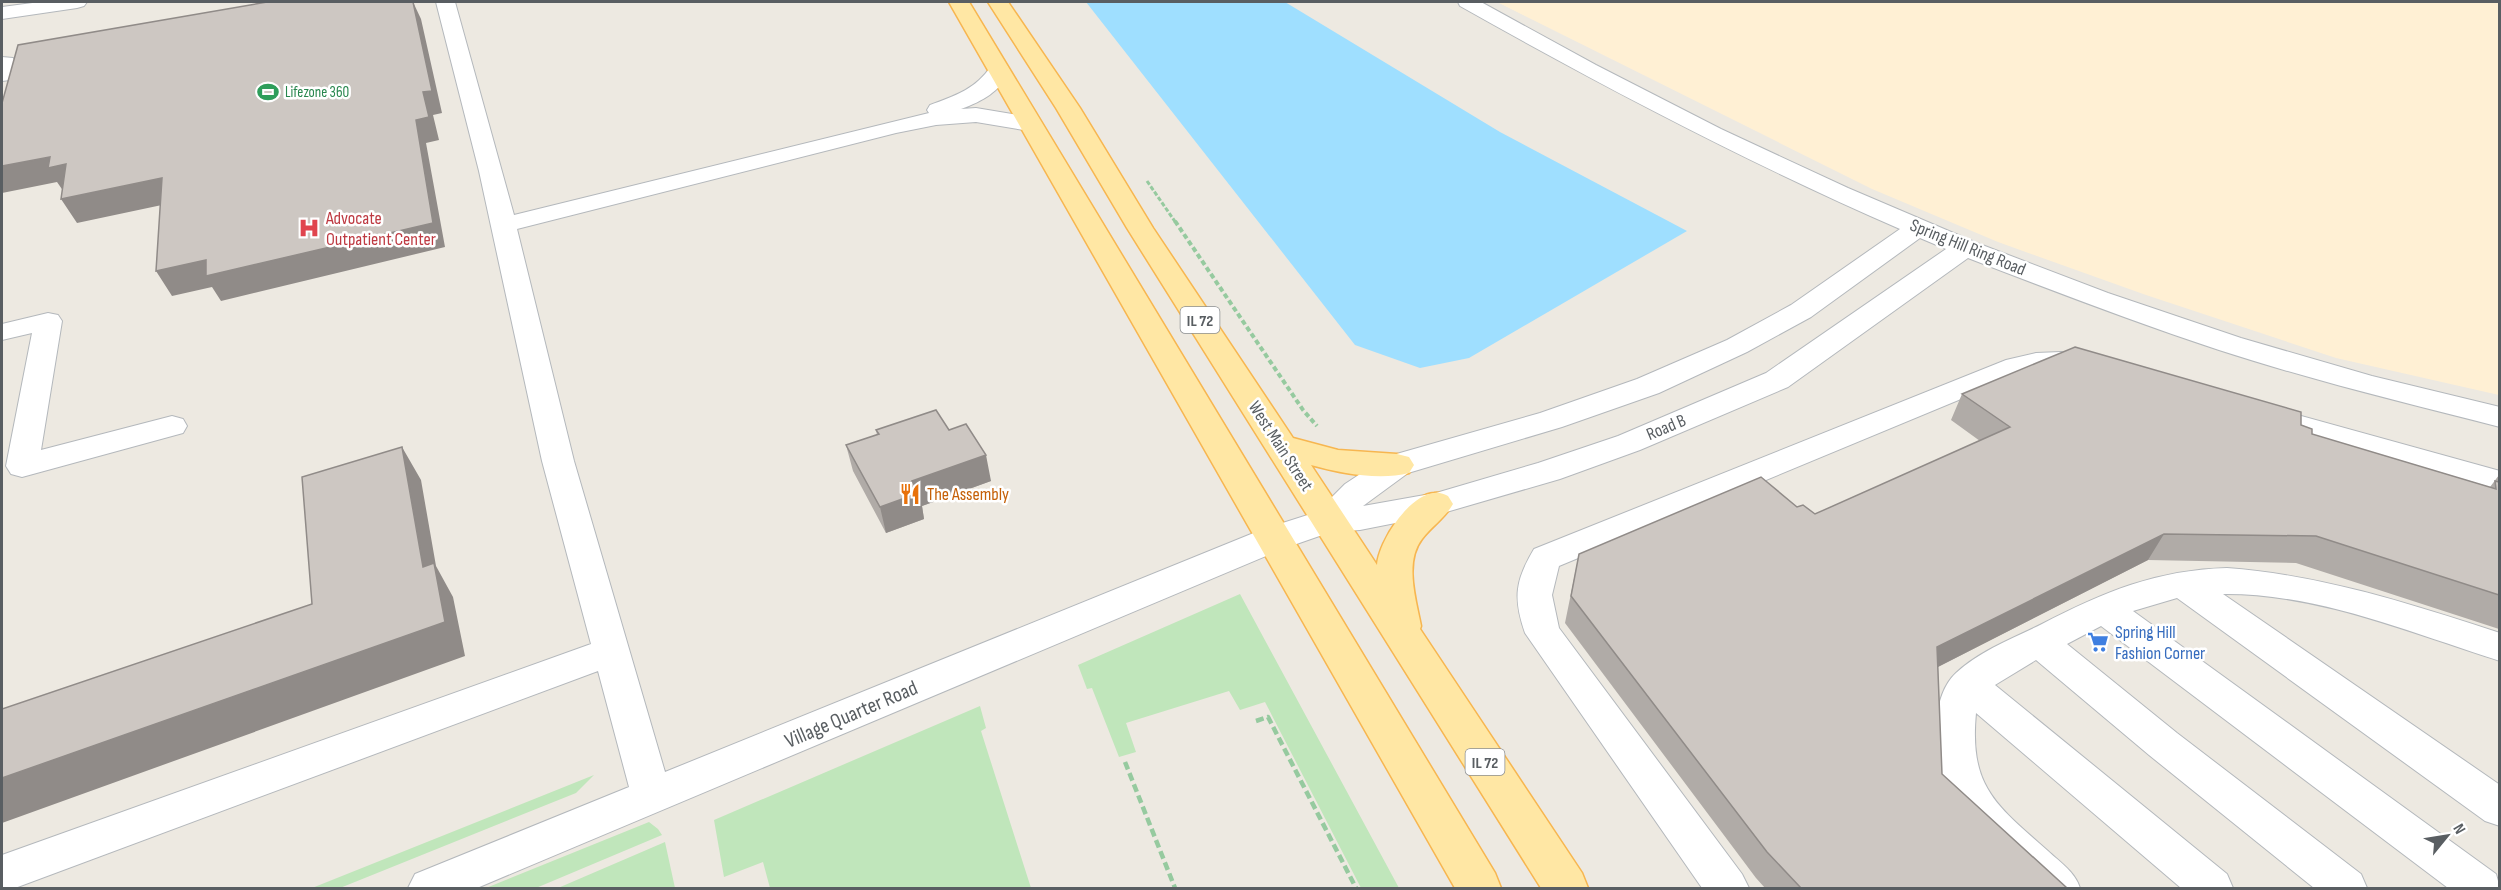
<svg xmlns="http://www.w3.org/2000/svg" width="2501" height="890" font-family="'Sofia Sans Condensed',sans-serif">
<rect width="100%" height="100%" fill="#ede9e1"/>
<!-- commercial -->
<path fill="#fff0d4" d="M1497,2H2499V395L2336,358L2146,295L1998,242L1872,189Z"/>
<!-- green -->
<path fill="#c0e6bb" d="M1240,594L1399,888H1361L1265,702L1240,710L1229,691L1126,723L1136,752L1119,757L1092,688L1087,689L1078,665Z
M980,706L986,728L981,731L1031,888H770L763,862L724,877L714,820Z
M594,775L576,793L340,888H312Z
M649,822L658,829L662,835L536,888H486Z
M665,842L675,888H558Z"/>
<!-- water -->
<path fill="#9fdfff" d="M1086,2H1285L1500,132L1687,231L1469,358L1420,368L1355,345Z"/>
<g fill="none" stroke-linecap="round" stroke-linejoin="round">
<defs>
<path id="minor" d="M40,2H87L84,6L77,8L2,19V7Z
M436,2H455L514,215L929,113L927,110L930,105C955,96 976,89 991,66L999,65L1007,66L1010,71C999,92 983,101 961,109L976,108L1030,117L1038,119L1041,124L1038,129L1030,131L976,122L936,125L896,133L517,229L574,461L665,772L1261,530L1317,512L1345,484L1386,457L1540,413L1637,379L1727,340L1791,305L1900,229C1748,163 1604,87 1460,6L1458,2H1481L1596,65L1721,129L1848,188L1977,243L2108,293L2241,338L2372,376L2500,407V427C2406,403 2311,380 2219,350C2134,322 2051,290 1968,258L1788,387L1640,450L1560,479L1436,515L1360,530L1331,532L1285,548L477,888H408L415,874L629,787L598,671L15,888H2V855L591,644L542,461L479,171ZM1920,238L1946,249L1766,373L1618,436L1538,463L1436,493L1363,506L1408,473L1562,427L1659,393L1747,352L1811,317Z
M2,57L13,58L16,63L10,80L2,81Z
M48,313L58,315L62,321L41,450L172,416L183,419L187,426L183,433L22,477L11,474L6,466L32,333L2,340V324Z
M2061,352L2099,361L2104,367L2099,373L2089,376L2052,369L2026,372L1559,566L1552,595L1559,628L1742,874L1749,888H1702L1525,633C1513,598 1515,581 1534,549L2006,360L2036,353Z
M2272,408L2500,471V493L2261,425L2257,418L2261,411Z
M2227,568C2322,575 2410,604 2500,633V661C2411,633 2318,593 2223,594L2500,785V826L2485,821L2177,598L2133,611L2496,874L2500,888H2448L2101,626L2067,644L2177,733L2361,874L2367,888H2314L2149,755L2036,660L1995,685L2227,874L2233,888H2181L1976,713C1969,787 1996,805 2048,851C2061,863 2075,872 2080,888H2029C1979,842 1931,802 1936,727C1937,708 1942,686 1956,673C1979,651 2014,638 2042,624C2104,592 2156,570 2227,568Z"/>
<path id="major" d="M949,2H969L1495,873L1501,888H1455Z
M988,2H1008L1080,108L1153,228L1293,438L1338,450L1397,454L1409,457L1414,465L1409,473C1379,481 1340,473 1311,465L1377,565C1379,541 1409,495 1434,493C1439,492 1444,494 1448,496L1453,504C1445,518 1432,526 1422,539C1404,562 1416,600 1421,626L1420,629L1582,873L1588,888H1541L1127,228L1056,108Z"/>
</defs>
<!-- minor casing -->
<use href="#minor" stroke="#b4b8bc" stroke-width="2"/>
<!-- major casing -->
<use href="#major" stroke="#f7b650" stroke-width="3"/>
<!-- path-far2 -->
<path stroke="#96ca9f" stroke-width="3" stroke-dasharray="4.5 2" stroke-linecap="butt" d="M1147,181L1176,223"/>
<!-- path-far1 -->
<path stroke="#96ca9f" stroke-width="4" stroke-dasharray="5 3" stroke-linecap="butt" d="M1175,221L1303,410L1317,426"/>
<!-- path -->
<path stroke="#96ca9f" stroke-width="4.5" stroke-dasharray="8 4" stroke-linecap="butt" d="M1256,721L1268,717L1356,888
M1125,762L1175,888"/>
<!-- minor -->
<use href="#minor" fill="#fff" fill-rule="evenodd"/>
<!-- major -->
<use href="#major" fill="#ffe7a4" fill-rule="evenodd"/>
</g>
<!-- wall -->
<path fill="#b0aba7" d="M1962,394L2301,425L2312,434L2490,487L2499,475V629L2296,563L2148,560L1938,667L1942,774L2067,888H1765L1756,878L1565,623L1579,554L1797,507L1815,514L1980,441L1951,420Z
M876,430H949L991,481L922,506L924,519L886,533L853,471L846,445L877,435Z"/>
<!-- shaded-wall -->
<path fill="#908b88" d="M413,2L421,19L442,113L433,115L439,140L426,143L445,247L221,301L212,287L172,296L156,271L416,120L423,92Z
M50,157L66,164L64,192L57,182L2,193V166Z
M162,178L176,202L77,223L61,199Z
M402,447L421,480L436,566L453,597L465,656L2,823V778L423,567Z
M986,455L991,481L922,506L924,519L886,533L880,507L912,481Z
M2164,534L2148,560L1924,674L1937,647Z"/>
<!-- building -->
<path fill="#cdc7c2" stroke="#908b88" stroke-width="1.5" d="M267,2H413L432,91L423,92L429,117L416,120L433,223L206,276V260L156,271L162,178L61,199L66,164L48,168L50,157L2,166V103L18,45Z
M2075,347L2301,412V425L2312,429V434L2496,489L2495,481L2499,482V595L2316,536L2164,534L1937,647L1942,774L2067,888H1801L1767,852L1571,596L1579,554L1761,477L1797,507L1803,505L1815,514L2010,427L1962,394Z
M936,410L949,430L966,424L986,455L912,481L919,493L880,507L846,445L879,434L876,430Z
M402,447L423,567L434,563L445,622L2,778V709L312,604L302,477Z"/>
<!-- icons -->
<defs>
<symbol id="stadium-bare" viewBox="-9 -9 18 18"><path d="M0-5a6.5 5 0 1 0 0 10a6.5 5 0 1 0 0-10ZM-3.5-1.8h7v3.6h-7Z" fill="#2e9e5b" stroke="#fff" stroke-width="2.5" paint-order="stroke"/></symbol>
<symbol id="hospital-bare" viewBox="-9 -9 18 18"><path d="M-5-5h3v3.5h4V-5h3V5h-3V1.5h-4V5h-3Z" fill="#e0444e" stroke="#fff" stroke-width="2.5" paint-order="stroke"/></symbol>
<symbol id="restaurant-bare" viewBox="-9 -9 18 18"><path d="M-5-6h1v4h1v-4h1v4h1v-4h1v5L-1.5 .5V6h-2V.5L-5-1ZM5-6V6H3V1.5H1.5Q1.5-4 5-6Z" fill="#e8710a" stroke="#fff" stroke-width="2.5" paint-order="stroke"/></symbol>
<symbol id="supermarket-bare" viewBox="-9 -9 18 18"><path d="M-6-5.5h2.5l.6 2H6L4.5 2H-2.5L-4.4-4H-6ZM-1.5 3.2a1.3 1.3 0 1 0 .1 0ZM3 3.2a1.3 1.3 0 1 0 .1 0Z" fill="#3f7fe0" stroke="#fff" stroke-width="2.5" paint-order="stroke"/></symbol>
</defs>
<g fill-rule="evenodd">
<use href="#stadium-bare" x="253" y="77" width="30" height="30"/>
<use href="#hospital-bare" x="294" y="213" width="30" height="30"/>
<use href="#restaurant-bare" x="895" y="479" width="30" height="30"/>
<use href="#supermarket-bare" x="2083" y="627" width="30" height="30"/>
</g>
<g text-anchor="middle" stroke-width="5" stroke-linejoin="round" paint-order="stroke">
<!-- far-leisure labels -->
<g font-size="15" fill="#27864d" stroke="#fff" text-anchor="start">
<text x="285" y="97">Lifezone 360</text>
</g>
<!-- shield labels -->
<g fill="#fff" stroke="#8b8e91" stroke-width="1.5">
<rect x="1180.5" y="307" width="39" height="26" rx="4.5"/>
<rect x="1465.5" y="749" width="39" height="26" rx="4.5"/>
</g>
<g font-size="16" font-weight="bold" fill="#595e62">
<text x="1200" y="326">IL 72</text>
<text x="1485" y="768">IL 72</text>
</g>
<!-- health labels -->
<g font-size="18" fill="#be3a42" stroke="#fff" text-anchor="start">
<text x="326" y="224">Advocate<tspan x="326" dy="21">Outpatient Center</tspan></text>
</g>
<!-- street labels -->
<g font-size="18" fill="#595e62" stroke="#fff">
<text transform="translate(1968 247) rotate(22)" y="6">Spring Hill Ring Road</text>
<text transform="translate(1666 427) rotate(-23)" y="6">Road B</text>
<text transform="translate(1281 446) rotate(57)" y="6">West Main Street</text>
</g>
<!-- food labels -->
<g font-size="18" fill="#c56008" stroke="#fff" text-anchor="start">
<text x="927" y="500">The Assembly</text>
</g>
<!-- shop labels -->
<g font-size="18" fill="#366cbe" stroke="#fff" text-anchor="start">
<text x="2115" y="638">Spring Hill<tspan x="2115" dy="21">Fashion Corner</tspan></text>
</g>
<!-- near-street labels -->
<g font-size="21" fill="#595e62" stroke="#fff">
<text transform="translate(851 714) rotate(-23)" y="7">Village Quarter Road</text>
</g>
</g>
<!-- border -->
<rect width="2501" height="890" fill="none" stroke="#595e62" stroke-width="6"/>
<!-- north arrow -->
<g transform="translate(2447 836) rotate(60)" stroke="#ffffff" stroke-width="4.5" paint-order="stroke">
<path d="M0-4.5L10 22L0 15L-10 22Z" fill="#595e62"/>
<text y="-9" font-size="16" font-weight="bold" text-anchor="middle" fill="#595e62">N</text>
</g>
</svg>
